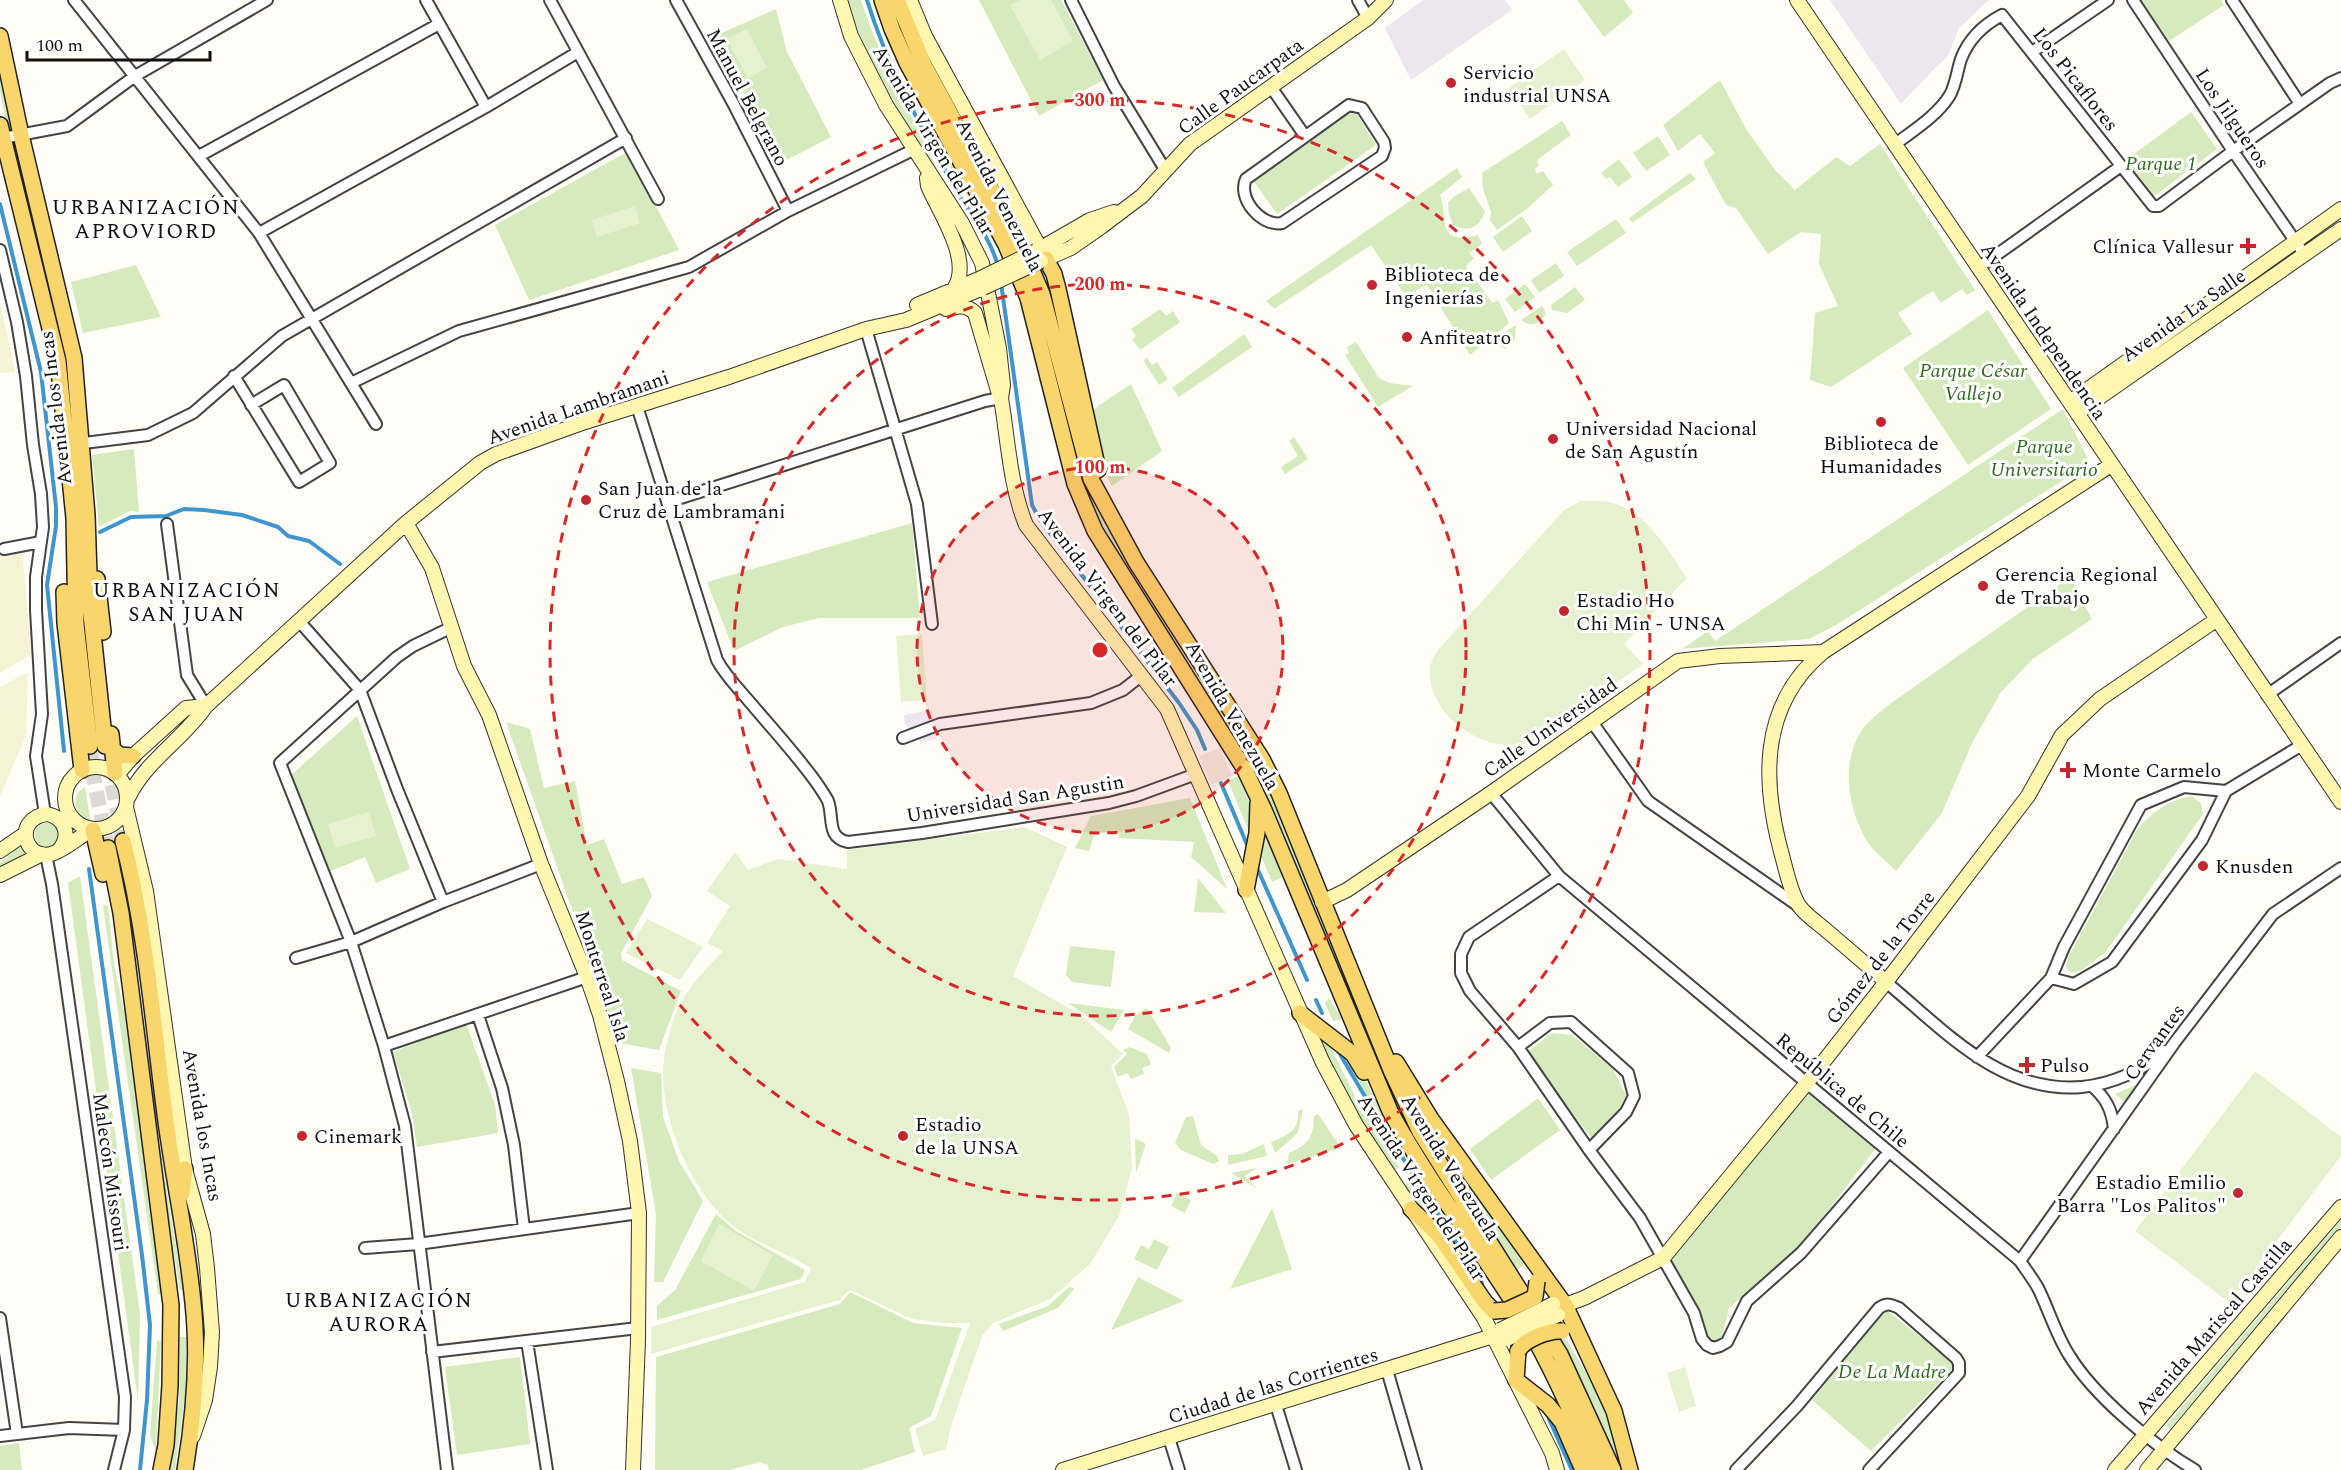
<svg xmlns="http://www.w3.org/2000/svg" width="2341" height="1470" font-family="Spectral,serif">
<rect width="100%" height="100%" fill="#fffdf5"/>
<!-- industrial -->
<path fill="#eee6ef" d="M1423,0H1505L1512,10L1411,80L1385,28Z
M1830,0H1989L1959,28L1948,56L1935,68L1901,104Z
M931,710L937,739L921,742L905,724L904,715Z"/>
<!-- farmland -->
<path fill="#f6f3d4" d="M0,302L15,372L0,373Z
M22,550L31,654L0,673V556Z
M28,672L26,736L0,796V687Z"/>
<!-- green -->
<path fill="#d5ebbd" d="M848,0H861C880,59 911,113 937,169C904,116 863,62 848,0Z
M979,0H1061L1103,80L1039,116Z
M1577,0H1624L1633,13L1604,37Z
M2141,0H2221L2224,5L2169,41Z
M776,9L787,52L831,137L779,164L715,36Z
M0,63L12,125L7,126L0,92Z
M905,76L994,240L945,159Z
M1720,80L1746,129L1775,170L1795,190L1836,157L1850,166L1880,144L1975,290L1967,295L1962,289L1941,303L1933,291L1898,313L1912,334L1831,387L1810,380L1815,313L1838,306L1819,264L1821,234L1801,232L1768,254L1736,208L1726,205L1703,162L1715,153L1700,134L1678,151L1663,125Z
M1354,109L1376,145L1277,214L1253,180Z
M2191,112L2217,149L2153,197L2126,160Z
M1562,121L1571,135L1537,160L1539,165L1535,169L1537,174L1543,171L1553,185L1528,208L1497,230L1490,220L1491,212L1483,189L1482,173Z
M1658,136L1670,155L1646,171L1633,153Z
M18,145L46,261L41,263L12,146Z
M627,152L679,250L529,300L495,225Z
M1619,159L1632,177L1618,187L1610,177L1606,179L1601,173Z
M1457,168L1462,177L1440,195C1449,219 1435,246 1478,235L1482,244L1469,253L1474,258L1466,266L1492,303L1498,300L1509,323L1470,355L1427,285L1418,289L1407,298L1371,245L1274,309L1266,301Z
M1690,173L1696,179L1632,223L1629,218Z
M1469,188L1485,212C1478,229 1469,232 1453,225L1449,214L1448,203L1453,197Z
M1522,216L1532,231L1503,252L1493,237Z
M1616,219L1626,233L1577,266L1567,252Z
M1556,263L1564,276L1539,293L1531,280Z
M136,265L161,317L83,333L71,282Z
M1525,284L1535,297L1515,312L1505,299Z
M1575,287L1585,300L1567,313L1552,310L1551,305Z
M54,289L69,359L73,425L64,360L48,290Z
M1542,306L1546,314C1538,324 1532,328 1521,320Z
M1160,309L1166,316L1173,311L1180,322L1140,350L1132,339L1136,336L1131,329Z
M1988,310L2051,409L1968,465L1903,368Z
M1516,325L1515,340L1505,349L1500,346L1496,338Z
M1244,334L1252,347L1179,397L1172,388Z
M1356,342L1379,378L1389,383L1413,386L1378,407L1345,355L1349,353L1347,347Z
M1147,358L1152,365L1157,362L1168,379L1159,385L1143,360Z
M1131,384L1162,451L1112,486L1108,479L1092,412L1099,405Z
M2063,409L2090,463L1838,624L1809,639L1682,649L1708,631L1715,641Z
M1294,437L1308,459L1285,474L1281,467L1298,456L1289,441Z
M134,449L139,512L130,511L99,527L92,455Z
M1086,487L1128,555L1120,561C1109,541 1086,509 1086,487Z
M912,523L920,618H819L783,627L734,651L707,582Z
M2070,577L2092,619L2033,659L2001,692L1972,743L1942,813L1896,871C1888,862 1876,854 1869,844C1849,813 1840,767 1860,733C1865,723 1878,714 1887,706Z
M1148,587L1242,735L1234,740L1142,592Z
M357,716L410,869L376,883L365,857L326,873L289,777Z
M506,722L530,729L544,788L575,781L587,845L604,839L622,884L644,877L652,896L621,953L622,960L681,991L659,1050L619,1043Z
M1259,766L1426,1154L1423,1156L1403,1125L1252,769Z
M1240,775L1252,806L1251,836L1228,781Z
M85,787L91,824C78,816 71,807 78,792Z
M2192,796L2201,803L2203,814L2105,953L2082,970L2071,973L2066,967L2068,958L2138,828C2154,811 2168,800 2192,796Z
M1190,798L1227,889L1191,857L1194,842L1119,838V833L1095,832L1089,851L1075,848L1091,816Z
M35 835a12 12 0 1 1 24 0a12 12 0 1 1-24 0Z
M1264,828L1285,876L1272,882L1259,851Z
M25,841L32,858L0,868V863Z
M80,876L140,1314L138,1401L68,883Z
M1198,878L1226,913L1194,912Z
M108,905L114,965L126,1020L166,1293L158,1294L103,906Z
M1070,946L1115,951L1111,987L1072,982L1066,975Z
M1328,999H1330L1342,1019L1333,1021L1325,1003Z
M1068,1003L1124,1010L1111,1032Z
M1147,1008L1171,1048L1169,1053L1128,1029L1135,1016Z
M466,1023L495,1105L498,1133L417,1147L412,1114L393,1052Z
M1552,1033L1572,1035L1613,1069L1626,1095L1616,1116L1593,1140L1526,1053Z
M1318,1036L1327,1040L1357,1100L1399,1167L1393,1172L1357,1117Z
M1129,1047L1147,1054L1151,1065L1142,1068L1144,1074L1131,1079L1128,1073L1118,1077L1114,1067L1127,1054L1123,1050Z
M1347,1054L1359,1069L1406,1156C1384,1125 1360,1090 1347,1054Z
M631,1068L661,1073L663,1117L679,1161L703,1201L663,1282H654L656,1214Z
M2145,1081L2131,1107L2115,1094Z
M1806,1088L1876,1148L1801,1246L1729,1308L1721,1340L1709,1343L1668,1257Z
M149,1097L153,1104L183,1290H180L179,1286L171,1232L163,1198Z
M1538,1098L1560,1130L1491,1180L1470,1149Z
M1303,1109L1298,1133L1275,1153L1271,1142C1287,1136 1300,1130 1298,1111Z
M1318,1114L1341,1148L1287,1164L1289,1153C1309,1144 1313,1138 1314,1116Z
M1421,1114L1512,1244L1524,1265L1517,1270L1447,1164L1419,1116Z
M1193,1116L1201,1145L1217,1156L1219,1161L1213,1164L1181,1150L1175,1143L1186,1117Z
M1135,1139L1146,1144L1136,1173Z
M1264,1144L1267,1156L1228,1165V1155L1242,1154Z
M1257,1168L1245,1176L1256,1188L1231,1173Z
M1409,1181L1440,1227L1414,1202L1403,1187Z
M1177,1193L1191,1200L1185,1213L1171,1206Z
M1272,1208L1292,1269L1230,1289Z
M716,1214L736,1231L805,1270L801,1279L657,1320V1306L675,1290Z
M2341,1220V1228L2170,1429L2166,1426Z
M1154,1239L1169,1247L1157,1270L1134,1259L1141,1245L1149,1249Z
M1138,1277L1184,1301L1111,1330Z
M1069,1287L1075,1288L1058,1308L1003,1331L999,1324L1048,1306Z
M850,1292L913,1323L962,1328L931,1416L909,1428L915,1452L861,1470H769L768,1465L760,1462L729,1470H655L656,1357L840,1304Z
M1886,1310L1953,1362L1954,1368L1871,1451L1812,1400Z
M1557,1336L1567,1340L1603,1402L1624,1470H1621L1594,1406Z
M180,1337H186V1389L175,1470H170L179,1400Z
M157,1340L161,1341L156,1451L150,1436Z
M520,1357L530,1444L457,1455L445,1367Z
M19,1443L22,1470H0V1446Z"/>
<!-- pitch -->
<path fill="#e6f2cf" d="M1020,0H1051L1073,41L1040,60L1010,5Z
M747,29L767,68L748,78L727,39Z
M1564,49L1585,80L1530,119L1509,88Z
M635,206L640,223L597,237L592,220Z
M1581,501C1590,501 1600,500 1609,502C1647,511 1666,548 1687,578L1624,644L1643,664L1532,742C1526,743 1519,745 1513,745C1473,747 1427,710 1430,668C1430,662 1435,656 1437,651L1564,510Z
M922,634L927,700L901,702L896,636Z
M369,812L376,836L335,848L328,824Z
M1025,827L1067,847L1013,976L1081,1015L1123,1054L1111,1066L1129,1115L1132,1168L1119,1216L1090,1264L1050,1299L993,1323L982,1336L950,1429L946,1449L923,1456L915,1429L935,1420L970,1323H945L912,1319L850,1290L839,1300L651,1354V1327L805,1282L811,1268C787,1253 757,1244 734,1227C691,1193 658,1116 664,1061C665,1046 671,1027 676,1013C686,988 705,970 723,951L707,943L730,906L707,891L735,852L748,870L778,859L847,869V850Z
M647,919L703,947L680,980L626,953Z
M2255,1071L2341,1137V1156L2230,1303L2135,1231Z
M719,1224L773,1255L754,1291L701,1261Z
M1685,1367L1696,1406L1679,1412L1667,1373Z"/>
<!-- plaza -->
<path fill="#f1ede2" d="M1220,748L1232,776L1211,785L1199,756Z"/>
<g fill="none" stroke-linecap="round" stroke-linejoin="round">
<!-- stream -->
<path stroke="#3f96cf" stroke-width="4" d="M867,0C887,66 921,127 954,187C969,213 991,237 998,267
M0,204L41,372L56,507V526L47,585L64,751
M1001,283L1032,505L1040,520L1179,703L1197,730L1205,749
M100,532L131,517L166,516L184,509L204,510L242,515L278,527L288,536L309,541L340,564
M1221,783L1248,847
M89,869L142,1255L150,1325L147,1400L140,1470
M1258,870L1307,980
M1316,1000L1322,1013
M1337,1049L1380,1122L1482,1283
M1549,1419L1572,1470"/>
<!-- primary-tunnel -->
<path stroke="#dbdad3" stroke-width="15" stroke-dasharray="15 8" stroke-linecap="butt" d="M90,746L95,785L108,848
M108,762L123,841"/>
<defs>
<path id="street" d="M74,0L259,233L376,424
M426,0L486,107
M550,0L658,199
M676,0L733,103L788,211
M1071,0L1114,86L1166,171
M1358,0L1368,18
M2133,0L2233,151L2304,254
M2232,0L2300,104
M2032,52L2108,0
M1271,87L1305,136
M1349,105L1362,108L1384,142L1385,148L1382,156L1282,223C1261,227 1237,198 1246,179Z
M3,138L67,126L135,76L267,0
M1894,145C1914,130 1937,116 1950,95C1956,84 1957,71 1961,59C1969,38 1983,25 2002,15L2153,206H2159L2233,151L2330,83L2341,78
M199,156L439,24
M259,233L486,107L578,52
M0,250L17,322L26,376L33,445L41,494L43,527L36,577V610L42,714L36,756L45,814
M1978,268L2121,166
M866,329L917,504L932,624
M234,376L299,482L330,463L284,385L251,405
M351,383L459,331L689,267L788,211L913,150
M637,406L717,660C725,675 737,687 748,700C770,726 793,751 813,778C818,785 824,793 828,801C834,817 826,838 848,842L922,833L1109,803L1136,796L1196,774
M76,444L148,435L193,413L282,336L626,138
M668,502L985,401L1001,398
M167,524L187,675L206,706
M4,549L41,542
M299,621L360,690L397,789L443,902
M2267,695L2341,643
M1592,722L1648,801L1797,905
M903,738L940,724L1091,703L1123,690L1142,675
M1491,793L1559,876L2020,1261C2026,1270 2033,1279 2038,1288C2049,1310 2056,1335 2069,1355C2094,1396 2154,1446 2195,1470
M46,855L52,884L125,1397L124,1430L114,1470
M1559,876L1469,937L1461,954V973L1470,991L1518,1047L1589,1150L1640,1218L1694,1313L1702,1339L1707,1345L1713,1348L1720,1346L1727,1342L1747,1301L1801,1253L1889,1152
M296,958L351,942L443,902L541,864
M2051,978L2074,984L2112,962L2202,840L2226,791L2302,745
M1886,982C1944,1030 2000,1094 2082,1087C2112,1084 2142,1071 2164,1051
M478,1015L502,1088L514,1145L524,1229
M384,1046L587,977
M1518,1047L1550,1023L1571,1022L1628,1073L1634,1096L1626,1112L1589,1150
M1977,1057L2051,978L2064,947L2141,805L2184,787L2226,791
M2092,1086C2106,1098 2112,1110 2114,1129
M365,1248L418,1244L639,1213
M2020,1261L2175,1042L2273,914L2341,868
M0,1318L17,1434
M527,1341L547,1470
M432,1352L638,1328
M1387,1370L1416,1470
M1276,1405L1296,1470
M0,1436L69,1428L124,1430
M1169,1438L1179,1470
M447,1470L405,1126L384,1046L351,942L280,763L397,657L413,646L450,628
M1736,1470L1797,1406L1879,1308C1887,1303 1890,1304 1899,1308L1956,1358L1959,1363V1373L1869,1470"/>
<path id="secondary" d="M840,0L851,36L886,105L962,223L982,263L999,348L1003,385L1001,398C1008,440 1010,486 1026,525L1167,709L1323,1063L1356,1125L1484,1318L1552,1453L1557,1470
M910,0L925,36L1046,259
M1797,0L2341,802
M927,178L928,186C940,214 973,261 954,289
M1036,251L1090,220L1114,212
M1041,261L1071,248L1101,227L1142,196L1190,144L1368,18L1386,0
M917,305L979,279
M946,309C957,306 966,304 975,313L999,394
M2070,402L2341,209
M2077,413L2341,229
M406,523L432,568L464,666L489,715L541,864L587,977L600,1015L617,1081L630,1141L639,1213L638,1340L633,1470
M65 798a31 31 0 1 1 62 0a31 31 0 1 1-62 0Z
M117,775L133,756L186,708L206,706
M128,798C146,760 183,740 206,706L406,523L480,463L496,454L585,422L729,377L866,329L906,320L983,288
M126,807L146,891L185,1169L203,1234L207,1268L212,1332L210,1367L205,1400L193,1436
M59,850C71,836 66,818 47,814C11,819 26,864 54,853C67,848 79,837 91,830
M0,851L26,833
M0,875L42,854
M1322,902L1347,890L1491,793L1678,661L1720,656L1823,652
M1886,982C1867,965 1847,948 1827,931C1818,923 1807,916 1800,907C1792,897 1786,871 1783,859C1762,785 1758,706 1823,652L2111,465
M1556,1304L1565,1305L1584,1298L1663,1258L1806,1084L1886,982L2028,796L2062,735L2100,699L2216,620
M1063,1470L1480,1340L1493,1336L1500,1338
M2115,1470L2341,1207
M2147,1470L2341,1237"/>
<path id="primary" d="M882,0L892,29L907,63L1006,245L1028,298L1075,484L1095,531L1244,768L1264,810L1390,1111C1429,1183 1480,1248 1523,1318C1552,1367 1574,1419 1597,1470
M897,0L924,65L1019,240L1042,294L1091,479L1136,562L1262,759L1279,793L1391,1070L1420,1132L1560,1354L1613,1470
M0,36L21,135L74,358L87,515L90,605L105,746
M0,125L58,361L74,518L76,624L90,746
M1046,259L1054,274L1058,289L1098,470
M97,579L103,632
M64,592L65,623L82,770
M111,734L115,773
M112,748L119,755L133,756
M93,830L103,874
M123,841C146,930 153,1023 165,1114C173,1177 187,1239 193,1303C199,1358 194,1416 185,1470
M108,848L121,913L171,1305L170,1385L166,1445L161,1470
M1246,890L1257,833L1258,803
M1300,1013L1353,1054L1364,1072
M1396,1062L1431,1119L1565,1305L1614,1411L1630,1470
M182,1193L185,1169
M1411,1209L1438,1234L1485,1302L1494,1311
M1518,1351L1516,1380L1548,1405L1562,1422L1583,1470"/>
</defs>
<!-- street casing -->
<use href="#street" stroke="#444" stroke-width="14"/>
<!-- secondary casing -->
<use href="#secondary" stroke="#333" stroke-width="16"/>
<!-- primary casing -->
<use href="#primary" stroke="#222" stroke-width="18"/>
<!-- street -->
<use href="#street" stroke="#fff" stroke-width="10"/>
<!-- secondary -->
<use href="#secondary" stroke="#fff6b0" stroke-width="14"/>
<!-- primary -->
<use href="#primary" stroke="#f9d66b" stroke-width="15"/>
<defs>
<path id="secondary-bridge" d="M979,279L1036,251
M983,288L1041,261
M1500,1330L1553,1304
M1507,1339L1558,1315"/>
<path id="primary-bridge" d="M1494,1311L1507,1310L1535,1297L1537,1281
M1518,1351C1525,1339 1549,1330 1562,1331"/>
</defs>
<!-- secondary-bridge casing -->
<use href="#secondary-bridge" stroke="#333" stroke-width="16" stroke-linecap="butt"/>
<!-- primary-bridge casing -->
<use href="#primary-bridge" stroke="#222" stroke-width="18" stroke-linecap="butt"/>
<!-- secondary-bridge -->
<use href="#secondary-bridge" stroke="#fff6b0" stroke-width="14"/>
<!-- primary-bridge -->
<use href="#primary-bridge" stroke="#f9d66b" stroke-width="15"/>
</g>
<!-- distance rings -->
<circle cx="1100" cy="650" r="183" fill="#d62828" fill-opacity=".12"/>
<g fill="none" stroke="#d62828" stroke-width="3" stroke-dasharray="10 8">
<circle cx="1100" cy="650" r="183"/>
<circle cx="1100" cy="650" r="366"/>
<circle cx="1100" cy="650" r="550"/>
</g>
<!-- markers -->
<g fill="#c4262e" stroke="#fff" stroke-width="2">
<circle cx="1451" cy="83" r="6"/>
<path d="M2245 237h6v6h6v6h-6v6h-6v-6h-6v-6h6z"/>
<circle cx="1372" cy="285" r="6"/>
<circle cx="1407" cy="337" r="6"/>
<circle cx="1881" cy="422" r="6"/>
<circle cx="1553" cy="439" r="6"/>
<circle cx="586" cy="500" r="6"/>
<circle cx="1983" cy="586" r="6"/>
<circle cx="1564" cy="611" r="6"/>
<path d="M2065 761h6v6h6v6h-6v6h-6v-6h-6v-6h6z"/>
<circle cx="2203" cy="866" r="6"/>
<path d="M2024 1056h6v6h6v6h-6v6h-6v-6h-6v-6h6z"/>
<circle cx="302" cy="1136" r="6"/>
<circle cx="903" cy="1136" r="6"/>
<circle cx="2238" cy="1193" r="6"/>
</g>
<g text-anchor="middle" stroke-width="6" stroke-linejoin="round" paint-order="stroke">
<!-- poi labels -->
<g font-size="20" fill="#111" stroke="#fff" text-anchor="start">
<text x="1463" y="79">Servicio<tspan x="1463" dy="23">industrial UNSA</tspan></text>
<text x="2234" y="253" text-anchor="end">Clínica Vallesur</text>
<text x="1384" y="281">Biblioteca de<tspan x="1384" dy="23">Ingenierías</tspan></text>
<text x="1419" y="344">Anfiteatro</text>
<text x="1565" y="435">Universidad Nacional<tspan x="1565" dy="23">de San Agustín</tspan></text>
<text x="1881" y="450" text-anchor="middle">Biblioteca de<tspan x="1881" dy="23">Humanidades</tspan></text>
<text x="598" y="495">San Juan de la<tspan x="598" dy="23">Cruz de Lambramani</tspan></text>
<text x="1995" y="581">Gerencia Regional<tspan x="1995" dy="23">de Trabajo</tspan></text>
<text x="1576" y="607">Estadio Ho<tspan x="1576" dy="23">Chi Min - UNSA</tspan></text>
<text x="2082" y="777">Monte Carmelo</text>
<text x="2215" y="873">Knusden</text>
<text x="2040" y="1072">Pulso</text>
<text x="915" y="1131">Estadio<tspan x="915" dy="23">de la UNSA</tspan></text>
<text x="314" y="1143">Cinemark</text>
<text x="2226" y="1189" text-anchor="end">Estadio Emilio<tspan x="2226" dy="23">Barra "Los Palitos"</tspan></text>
</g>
<!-- street labels -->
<g font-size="20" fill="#111" stroke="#fff">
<text transform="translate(2076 79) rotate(52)" y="7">Los Picaflores</text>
<text transform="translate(1240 86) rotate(-36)" y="7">Calle Paucarpata</text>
<text transform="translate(748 97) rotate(62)" y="7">Manuel Belgrano</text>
<text transform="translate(2233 118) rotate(56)" y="7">Los Jilgueros</text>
<text transform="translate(934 140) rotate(59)" y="7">Avenida Virgen del Pilar</text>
<text transform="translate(1000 195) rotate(63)" y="7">Avenida Venezuela</text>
<text transform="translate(2183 315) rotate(-35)" y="7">Avenida La Salle</text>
<text transform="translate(2044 331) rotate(56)" y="7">Avenida Independencia</text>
<text transform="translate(578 407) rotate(-19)" y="7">Avenida Lambramani</text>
<text transform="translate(55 408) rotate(-97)" y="7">Avenida los Incas</text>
<text transform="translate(1108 597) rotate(53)" y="7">Avenida Virgen del Pilar</text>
<text transform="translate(1233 715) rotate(60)" y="7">Avenida Venezuela</text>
<text transform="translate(1550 727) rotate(-35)" y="7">Calle Universidad</text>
<text transform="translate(1015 798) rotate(-9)" y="7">Universidad San Agustin</text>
<text transform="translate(1880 957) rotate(-52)" y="7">Gómez de la Torre</text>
<text transform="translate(603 976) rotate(72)" y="7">Monterreal Isla</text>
<text transform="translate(2154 1042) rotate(-54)" y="7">Cervantes</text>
<text transform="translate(1843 1090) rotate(40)" y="7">República de Chile</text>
<text transform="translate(203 1125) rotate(80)" y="7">Avenida los Incas</text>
<text transform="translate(1451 1167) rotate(58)" y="7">Avenida Venezuela</text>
<text transform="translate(111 1172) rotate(82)" y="7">Malecón Missouri</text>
<text transform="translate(1422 1187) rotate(57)" y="7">Avenida Vírgen del Pilar</text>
<text transform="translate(2213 1326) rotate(-49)" y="7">Avenida Mariscal Castilla</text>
<text transform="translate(1273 1385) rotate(-17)" y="7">Ciudad de las Corrientes</text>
</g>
<!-- park labels -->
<g font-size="20" font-style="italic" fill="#2f6b1f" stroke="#fff">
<text x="2161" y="170">Parque 1</text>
<text x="1973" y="377">Parque César<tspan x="1973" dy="23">Vallejo</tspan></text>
<text x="2044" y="453">Parque<tspan x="2044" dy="23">Universitario</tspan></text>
<text x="1892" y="1378">De La Madre</text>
</g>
<!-- neighbourhood labels -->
<g font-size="21" letter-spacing="1.5" fill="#111" stroke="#fff">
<text x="146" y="214">URBANIZACIÓN<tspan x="146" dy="24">APROVIORD</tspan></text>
<text x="187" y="597">URBANIZACIÓN<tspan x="187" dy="24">SAN JUAN</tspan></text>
<text x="379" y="1307">URBANIZACIÓN<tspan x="379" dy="24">AURORA</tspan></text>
</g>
</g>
<circle cx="1100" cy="650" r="9" fill="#d62828" stroke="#fff" stroke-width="3"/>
<g font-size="18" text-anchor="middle" font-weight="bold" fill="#d62828" stroke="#fff" stroke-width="6" stroke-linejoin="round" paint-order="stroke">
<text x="1100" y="106">300 m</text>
<text x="1100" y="290">200 m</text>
<text x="1100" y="473">100 m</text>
</g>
<!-- scale -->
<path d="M27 51v9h183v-9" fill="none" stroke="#111111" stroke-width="3"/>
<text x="36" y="51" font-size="18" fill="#111111" stroke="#ffffff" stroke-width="4.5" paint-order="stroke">100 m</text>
</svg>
